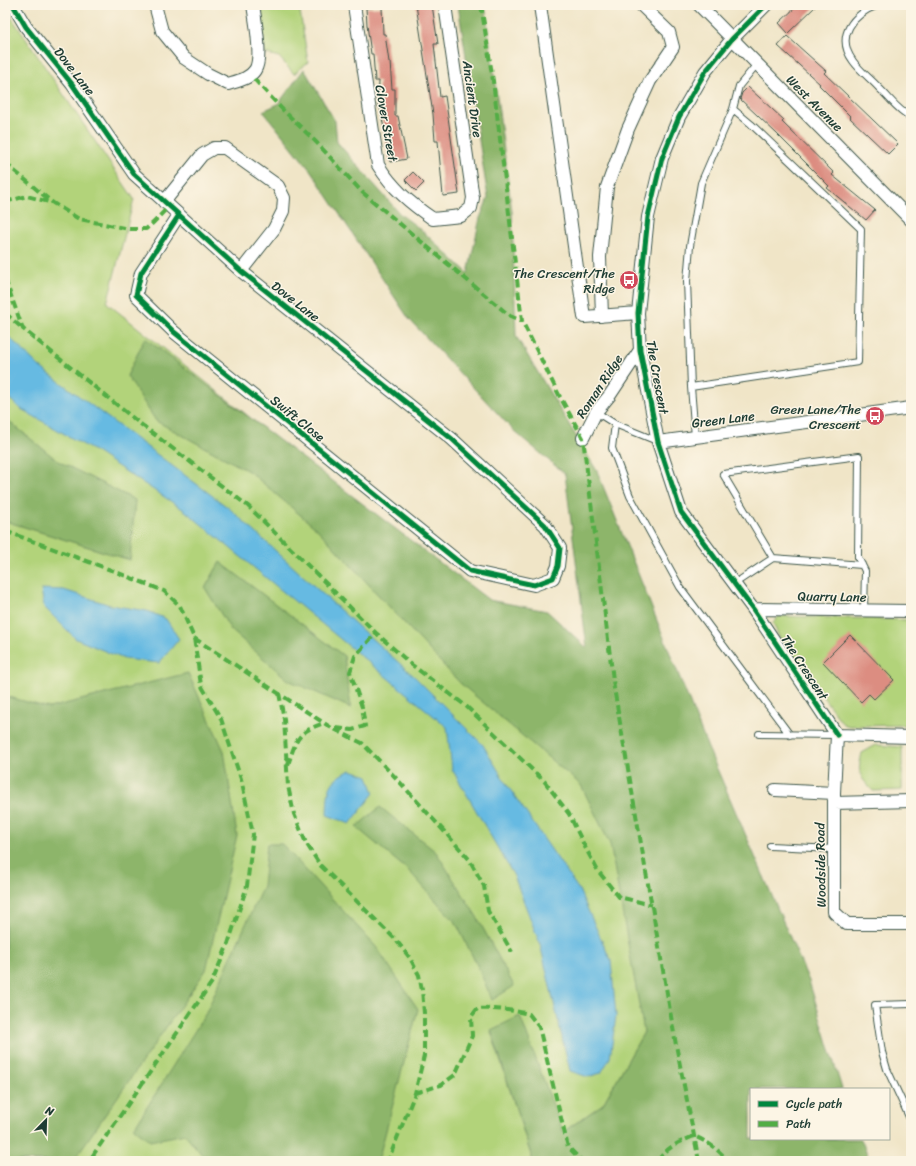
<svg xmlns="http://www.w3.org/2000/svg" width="916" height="1166" font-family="Sriracha,sans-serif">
<rect width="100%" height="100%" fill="#fcf5e5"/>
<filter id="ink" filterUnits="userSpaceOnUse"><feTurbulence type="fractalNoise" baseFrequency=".025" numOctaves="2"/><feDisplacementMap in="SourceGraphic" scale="8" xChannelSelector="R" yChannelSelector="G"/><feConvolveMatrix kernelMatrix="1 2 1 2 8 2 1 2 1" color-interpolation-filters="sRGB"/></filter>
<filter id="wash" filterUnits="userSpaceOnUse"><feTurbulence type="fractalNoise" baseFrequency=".012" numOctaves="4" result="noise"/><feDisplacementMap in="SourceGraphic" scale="16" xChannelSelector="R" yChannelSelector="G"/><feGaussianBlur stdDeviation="0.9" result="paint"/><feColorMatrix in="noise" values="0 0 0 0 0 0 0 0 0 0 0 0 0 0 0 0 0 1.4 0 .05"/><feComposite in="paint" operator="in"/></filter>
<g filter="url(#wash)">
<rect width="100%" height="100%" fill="#f0e5c7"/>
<!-- green -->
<path fill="#b2d37a" stroke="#688857" d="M262,5H299L308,62L294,74L279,57L264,53Z
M5,8L134,199L107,303L612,707L644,1032L603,1104L563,1132L491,1032L533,1161H5Z
M779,616L911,620V725L849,726L843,724L779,637L773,623Z
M876,745L902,747V790L873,791C859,776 857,773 862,753Z"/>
<!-- forest -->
<path fill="#8db56a" stroke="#56794f" d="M458,5H485L512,212L516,336L597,471L708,748L809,981L842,1089H751V1139H861L870,1161H533L491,1030L520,1016L563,1132L603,1104L644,1032L610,844L581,785L460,683L319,531L250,472L156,421L127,376L145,338L489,600L547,611L587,648L565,474L514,431L409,319L311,171L263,111L278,104L304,69L335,121L337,142L400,214L420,229L468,273L480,218L488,198Z
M5,418L58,461L135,500L130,560L5,521Z
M220,562L344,656L351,708L288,680L231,630L205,588Z
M188,673L224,751L237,835L206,970L73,1161H5V696L49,708Z
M380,807L436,852L477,917L514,986L492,1000L478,967L456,923L410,872L356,827Z
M267,844H282L377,948L418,1009L378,1161H207L185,1134L150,1141L134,1128L206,1013L263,886Z"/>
<!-- water -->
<path fill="#66bae2" stroke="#427c8b" d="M5,333L40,367L230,509L362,630L415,677L483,745L507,785L579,890L611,961L616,1016L610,1058L601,1073L588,1077L570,1071L540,944L514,876L452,769L447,727L184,510L96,452L21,409L5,395Z
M41,589L64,590L110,605L147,611L166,619L179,639L159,663L124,659L76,639L44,607Z
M351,770L368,776L374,793L350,824L327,815C328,790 327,781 351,770Z"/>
<g id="blocks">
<!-- building -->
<path fill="#dc8d81" d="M416,5H432L438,44H434L440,97L445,96L459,194L443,196L438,141H435L433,114Z
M798,5H817L788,33L779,23Z
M382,7L383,34H385L389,62H390L392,89H395V116H398L407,159L390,162L380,107H378L379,81H375L373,54H371L367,25L366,8Z
M787,36L826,71L824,73L898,144L888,154L850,118L851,117L819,85L820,84L778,46Z
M748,87L784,120L782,122L834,173L832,175L875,210L866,220L827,188L829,186L777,134L740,99L742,93Z
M413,172L424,183L416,191L405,180Z
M850,635L894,680L874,699L869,694L861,702L823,662Z"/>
</g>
</g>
<g filter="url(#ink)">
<use href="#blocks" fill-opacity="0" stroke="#3e564a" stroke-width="1"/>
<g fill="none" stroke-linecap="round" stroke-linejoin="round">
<defs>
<path id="service" d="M878,5C853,14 835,36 853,61C860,71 871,79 879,88C889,97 898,111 911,117
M691,387L858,362L861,229L751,124L733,109
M596,412L615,424L657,441
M615,424L612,448L630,496L680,587L790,735
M695,437L691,387L687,281L690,246L701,183L733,109L739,86L757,64
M862,565L773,558L723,474L859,456L858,557L865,571L864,611
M734,584L773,558
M759,734L837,735
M770,846L834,849
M911,1004L875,1005L882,1052L887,1069L911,1121"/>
<path id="minor" d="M13,5L26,27L72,84L134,174L241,271L452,439L545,525L560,548L558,566L553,578L534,585L470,571L174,332L136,295L141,273L179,215
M155,5L162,31L184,58L208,74L228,84C238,81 249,79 255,70C263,58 255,19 253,5
M354,5L378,165C393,189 410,203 433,219L461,216L471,208L473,198L445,5
M540,5L584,317L638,313
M699,5L911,220
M766,5L732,39L705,72L679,117L662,158L648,217L638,313L640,350L658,442L681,512L753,609L837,735
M164,202L202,155L214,148H225L278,186L284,198L283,211L274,229L241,271
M602,316L600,257L607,187L628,129L650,81L673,47L669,32L641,5
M583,438L596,412L610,395L640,350
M658,442L911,408
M753,609L911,611
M837,735L834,793V912L847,924H911
M837,735L911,737
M775,790L834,793
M834,803L911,801"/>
</defs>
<!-- service casing -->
<use href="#service" stroke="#3e564a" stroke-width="8"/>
<!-- minor casing -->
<use href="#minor" stroke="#3e564a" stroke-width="14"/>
<!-- service -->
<use href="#service" stroke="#fff" stroke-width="6"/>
<!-- minor -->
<use href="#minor" stroke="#fff" stroke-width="12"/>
<!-- quiet -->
<path stroke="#52ad45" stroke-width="4" stroke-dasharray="8 4" stroke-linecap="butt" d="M481,5L493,81L522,321L559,395L583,438L614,688L676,1045L699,1161
M254,79L283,110L317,143L362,192L510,316L522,321
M5,163L53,203L79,219L129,229H146L154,222L169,206
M5,202L27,196L49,202
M5,279L23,329L138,422L248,506L376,633L412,665L466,706L545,782L569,814L585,847L598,871L619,897L652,905
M5,313L22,328
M5,531L111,570L164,591L180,606L194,638L201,685L221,719L241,779L253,834L247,886L228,944L212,982L89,1161
M194,638L330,727L362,743L397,779L469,859L484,886L488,911L512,952
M279,693L284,719L288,786L294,814L306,843L320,865L396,940L410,958L419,975L422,990L424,1013V1056L415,1093L388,1161
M336,728L352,730L365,726L362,707L350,672L355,656L376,633
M288,765C296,740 297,732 324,723
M415,1093L441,1085L455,1075L472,1036L471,1017L477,1009C495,1008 512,1010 529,1014L539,1027L568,1147L582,1161
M150,1161L167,1159L174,1161
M658,1161C666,1147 680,1142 694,1136C708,1142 718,1149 728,1161"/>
<defs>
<path id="cycleway" d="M13,5L26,27L72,84L134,174L241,271L452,439L545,525L560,548L558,566L553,578L534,585L470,571L174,332L136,295L141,273L179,215
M766,5L732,39L705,72L679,117L662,158L648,217L638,313L640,350L658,442L681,512L753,609L837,735"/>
</defs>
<!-- cycleway casing -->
<use href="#cycleway" stroke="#fcf5e5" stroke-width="8"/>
<!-- cycleway -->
<use href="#cycleway" stroke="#00873e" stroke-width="5"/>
</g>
</g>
<!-- icons -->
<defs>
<symbol id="bus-disc" viewBox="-11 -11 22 22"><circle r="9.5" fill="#d1495b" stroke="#fcf5e5"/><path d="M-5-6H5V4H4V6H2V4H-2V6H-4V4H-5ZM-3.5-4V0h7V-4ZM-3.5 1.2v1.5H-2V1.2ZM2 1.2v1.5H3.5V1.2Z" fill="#fff"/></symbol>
</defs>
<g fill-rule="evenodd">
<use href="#bus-disc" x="618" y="269" width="22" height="22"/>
<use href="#bus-disc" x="864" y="405" width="22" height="22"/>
</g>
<g text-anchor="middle" stroke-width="3" stroke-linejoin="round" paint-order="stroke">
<!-- street labels -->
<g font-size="13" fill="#1f3d34" stroke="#fcf5e5">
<text transform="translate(75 71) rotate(52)" y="5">Dove Lane</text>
<text transform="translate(473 99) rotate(82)" y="5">Ancient Drive</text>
<text transform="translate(815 103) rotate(45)" y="5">West Avenue</text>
<text transform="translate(387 123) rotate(80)" y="5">Clover Street</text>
<text transform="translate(296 301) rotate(38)" y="5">Dove Lane</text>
<text transform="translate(658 377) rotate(80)" y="5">The Crescent</text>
<text transform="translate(599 386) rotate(-57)" y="5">Roman Ridge</text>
<text transform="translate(298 418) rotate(39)" y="5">Swift Close</text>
<text transform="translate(723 419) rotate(-7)" y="5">Green Lane</text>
<text transform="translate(832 596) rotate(1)" y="5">Quarry Lane</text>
<text transform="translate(805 667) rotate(57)" y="5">The Crescent</text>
<text transform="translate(820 865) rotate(-91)" y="5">Woodside Road</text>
</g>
<!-- poi labels -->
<g font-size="13" fill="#1f3d34" stroke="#fcf5e5" text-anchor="end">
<text x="615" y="278">The Crescent/The<tspan x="615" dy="15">Ridge</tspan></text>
<text x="861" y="414">Green Lane/The<tspan x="861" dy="15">Crescent</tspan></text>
</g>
</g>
<!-- margin -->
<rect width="916" height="1166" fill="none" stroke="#fcf5e5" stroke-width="20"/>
<!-- legend -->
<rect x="750" y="1088" width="140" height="52" fill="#fcf5e5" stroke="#a4ab9e"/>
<rect x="758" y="1101" width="20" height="6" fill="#00873e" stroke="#a4ab9e"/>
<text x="786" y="1108" font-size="12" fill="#1f3d34">Cycle path</text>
<rect x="758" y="1121" width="20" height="6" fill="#52ad45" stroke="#a4ab9e"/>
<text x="786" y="1128" font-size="12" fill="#1f3d34">Path</text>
<!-- north arrow -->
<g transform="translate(46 1120) rotate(23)" stroke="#fcf5e5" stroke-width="3" paint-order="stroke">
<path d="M0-3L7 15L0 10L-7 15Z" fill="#1f3d34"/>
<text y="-6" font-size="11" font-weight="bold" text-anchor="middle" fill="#1f3d34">N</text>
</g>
</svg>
